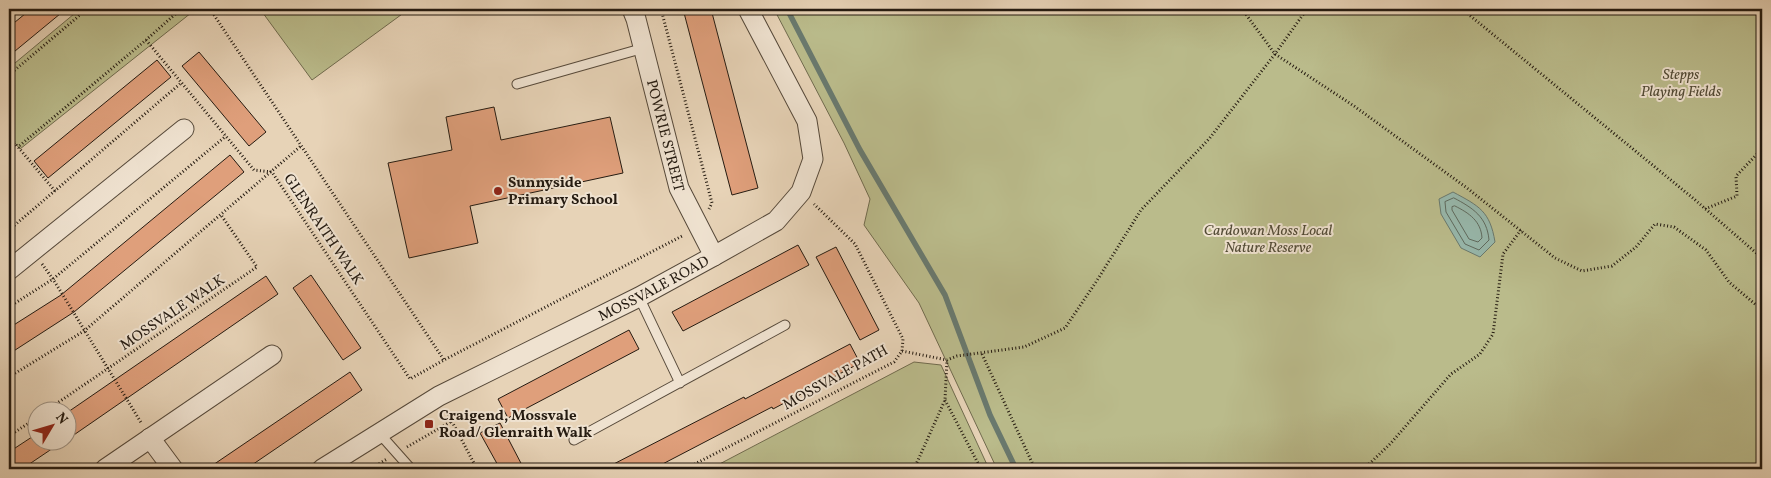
<svg xmlns="http://www.w3.org/2000/svg" width="1771" height="478" font-family="Vollkorn,serif">
<rect width="100%" height="100%" fill="#e7d3b7"/>
<filter id="stains"><feTurbulence type="fractalNoise" baseFrequency=".004" numOctaves="4"/><feColorMatrix values="0 0 0 0 .2 0 0 0 0 .09 0 0 0 0 .02 0 0 0 .5 -.17"/></filter>
<radialGradient id="worn" r=".72"><stop offset=".6" stop-color="#630" stop-opacity="0"/><stop offset="1" stop-color="#630" stop-opacity=".3"/></radialGradient>
<!-- green -->
<path fill="#babb8b" stroke="#706b4e" d="M80,9H196L20,149L9,136V68Z
M260,9H409L312,80Z
M774,9H1762V469H997L919,303L864,225L870,199L844,143Z
M914,362L941,365L989,469H710Z"/>
<!-- water -->
<path fill="#97b8ac" stroke="#69796e" d="M1453,192C1479,206 1490,211 1495,242L1480,257L1461,248L1441,214L1439,199Z"/>
<g fill="none" stroke-linecap="round" stroke-linejoin="round">
<!-- shore -->
<path stroke="#5e6a5e" stroke-width="1" d="M1454,198C1473,208 1487,217 1489,240L1479,250L1465,244L1446,212L1445,202Z
M1455,206C1469,213 1481,221 1482,238L1478,242L1469,239L1452,210V207Z"/>
<!-- stream -->
<path stroke="#69796e" stroke-width="5.5" d="M787,9L860,150L945,295L990,415L1016,469"/>
</g>
<!-- building -->
<path fill="#df9f7b" stroke="#251b11" d="M31,9H66L9,56V27Z
M683,9H711L758,188L732,195Z
M199,52L266,132L249,146L182,66Z
M157,60L171,77L48,178L34,161Z
M494,107L501,140L610,117L623,173L470,206L478,243L409,258L388,163L452,150L446,117Z
M230,155L244,172L74,312L9,354V328L61,295Z
M798,245L809,265L683,331L672,312Z
M836,247L879,330L860,340L816,257Z
M311,275L361,348L343,360L293,288Z
M266,276L278,294L68,439V412Z
M629,330L639,349L508,418L498,399Z
M850,344L860,363L773,409L772,407L653,469H604L744,397L745,399Z
M350,372L362,390L246,469H207Z
M500,423L524,469H500L480,433Z
M38,433V440H65L22,469H9V452Z"/>
<g fill="none" stroke-linecap="round" stroke-linejoin="round">
<defs>
<path id="lane" d="M517,84L644,48
M639,297L680,383
M379,433L411,469
M574,440L785,325"/>
<g id="street">
<path id="s1" d="M632,9L636,19L679,188L714,256"/>
<path d="M9,270L184,129"/>
<path d="M150,438L173,469"/>
<path d="M105,469L272,355"/>
<path id="s2" d="M322,469L439,396L639,297L714,256L776,221L801,192L813,159L807,121L748,9"/>
</g>
</defs>
<!-- lane casing -->
<use href="#lane" stroke="#56493a" stroke-width="11"/>
<!-- street casing -->
<use href="#street" stroke="#56493a" stroke-width="21"/>
<!-- path -->
<path stroke="#251b11" stroke-width="3" stroke-dasharray="1 2.5" stroke-linecap="butt" d="M210,9L444,360
M661,9L712,203L709,209
M1242,9L1275,54L1354,106L1467,188L1555,258L1582,271L1612,266L1636,247L1655,224L1674,227L1706,250L1729,282L1762,310
M1462,9L1694,199L1762,258
M146,40L254,170L272,172L410,379L444,360L684,235
M9,75L87,9
M9,137L18,147
M55,191L18,147L146,40L181,9
M1705,209L1737,196L1736,176L1762,149
M9,230L181,83
M42,264L53,279L142,424
M9,307L53,279L226,136
M902,351L947,360L957,356L1024,347L1065,328L1096,282L1141,210L1209,139L1275,54L1307,9
M982,354L1035,469
M9,377L84,331L301,146
M945,400L981,469
M47,410L257,267L221,215
M447,412L477,469
M9,436L38,417
M407,447L452,421
M370,469L387,459
M685,469L894,362L902,351L903,339L855,244L814,204
M914,469L945,400L947,360
M1364,469L1391,443L1451,374L1480,354L1493,334L1503,254L1521,230"/>
<!-- lane -->
<use href="#lane" stroke="#efe2d0" stroke-width="9"/>
<!-- street -->
<use href="#street" stroke="#efe2d0" stroke-width="19"/>
</g>
<!-- markers -->
<g fill="#8f2418" stroke="#efe2d0" stroke-width="2">
<circle cx="498" cy="191" r="5"/>
<rect x="424" y="419" width="10" height="10" rx="2.5"/>
</g>
<g text-anchor="middle" stroke-width="4" stroke-linejoin="round" paint-order="stroke">
<!-- park labels -->
<g font-size="15" font-style="italic" fill="#524b36" stroke="#efe2d0">
<text x="1681" y="79">Stepps<tspan x="1681" dy="17">Playing Fields</tspan></text>
<text x="1268" y="235">Cardowan Moss Local<tspan x="1268" dy="17">Nature Reserve</tspan></text>
</g>
<!-- street labels -->
<g font-size="15" fill="#251b11" stroke="#efe2d0">
<text dy="5" stroke="none"><textPath href="#s1" startOffset="131">POWRIE STREET</textPath></text>
<text transform="translate(324 229) rotate(56)" y="5">GLENRAITH WALK</text>
<text dy="5" stroke="none"><textPath href="#s2" startOffset="378">MOSSVALE ROAD</textPath></text>
<text transform="translate(172 312) rotate(-34)" y="5">MOSSVALE WALK</text>
<text transform="translate(835 377) rotate(-29)" y="5">MOSSVALE PATH</text>
</g>
<!-- poi labels -->
<g font-size="15" font-weight="bold" fill="#251b11" stroke="#efe2d0" text-anchor="start">
<text x="508" y="187">Sunnyside<tspan x="508" dy="17">Primary School</tspan></text>
<text x="439" y="420">Craigend, Mossvale<tspan x="439" dy="17">Road/ Glenraith Walk</tspan></text>
</g>
</g>
<!-- margin -->
<rect width="1771" height="478" fill="none" stroke="#e7d3b7" stroke-width="30"/>
<rect x="10" y="10" width="1751" height="458" fill="none" stroke="#251b11" stroke-width="2.5"/>
<rect x="15" y="15" width="1741" height="448" fill="none" stroke="#251b11"/>
<!-- north arrow -->
<g transform="translate(52 426) rotate(52)"><circle r="24" fill="#efe2d0" stroke="#9e9284"/>
<path d="M0-4L9 19L0 12L-9 19Z" fill="#8f2418"/>
<text y="-8" font-size="14" font-weight="bold" text-anchor="middle" fill="#251b11">N</text>
</g>
<rect width="100%" height="100%" filter="url(#stains)"/>
<rect width="100%" height="100%" fill="url(#worn)"/>
</svg>
